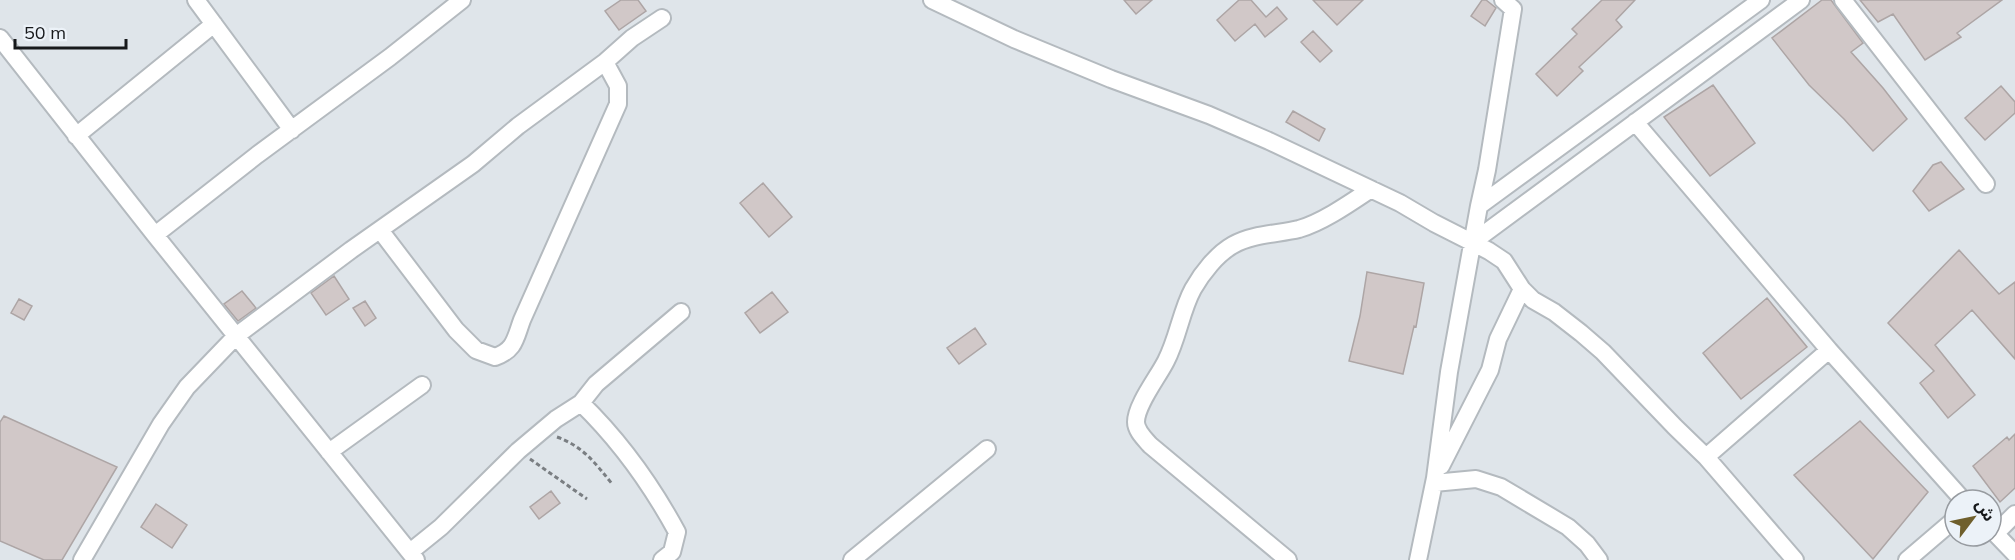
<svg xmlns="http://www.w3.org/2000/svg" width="2015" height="560" font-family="Mulish,'Noto Sans Arabic',sans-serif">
<rect width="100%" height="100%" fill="#dfe5ea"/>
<!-- building -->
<path fill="#d1c8c8" stroke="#ada5a5" stroke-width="1.5" d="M621,0H638L646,11L619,30L605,11Z
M1124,0H1152L1136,14Z
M1239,0H1251L1266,17L1277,7L1287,19L1265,37L1255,24L1235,41L1217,20Z
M1313,0H1363L1337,25Z
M1482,0H1486L1496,8L1485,26L1471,16Z
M1602,0H1635L1616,20L1622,27L1579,67L1583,71L1557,96L1536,74L1577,34L1572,29Z
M1822,0H1831L1863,43L1851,52L1883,88L1907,119L1873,151L1844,119L1809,85L1772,38Z
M1860,0H2002L1957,33L1961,37L1925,60L1893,14L1878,22Z
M1313,31L1332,51L1320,62L1301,42Z
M1713,85L1755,143L1710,176L1664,117Z
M2001,86L2015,102V113L1985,140L1965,118Z
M1293,111L1325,129L1319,141L1286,122Z
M1941,162L1964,189L1929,211L1913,191L1933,165Z
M763,183L792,217L769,237L740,203Z
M1959,250L1999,294L2015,282V359L1972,310L1935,345L1975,395L1948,418L1920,383L1934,371L1888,323Z
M1367,272L1424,283L1416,327L1414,326L1403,374L1349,361L1360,316Z
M334,276L349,299L326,315L311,293Z
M242,291L256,308L238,321L224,304Z
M772,292L788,312L760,333L745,313Z
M1767,298L1807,347L1741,399L1703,353Z
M19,299L32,306L24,320L11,313Z
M365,301L376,318L365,326L353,308Z
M975,328L986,344L959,364L947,348Z
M4,416L117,467L62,560H44L0,541V422Z
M1860,421L1928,492L1873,559L1794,475Z
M2015,434V488L2000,502L1973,466L2007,437L2009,440Z
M551,491L560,503L539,519L530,507Z
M156,504L187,525L172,548L141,527Z"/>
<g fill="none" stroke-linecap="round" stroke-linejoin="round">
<defs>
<path id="minor" d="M196,0L292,130
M932,0L1014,39L1111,79L1209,115L1269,141L1400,203L1434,223L1489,251L1504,261L1522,289L1533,300L1554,312L1581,333L1603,352L1675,427L1706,457L1829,350
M1843,0L1986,184
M0,38L155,235L416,560
M1635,122L1829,350L1963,500
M76,136L214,24
M1479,206L1761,0
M380,230L456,330L476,350L495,357C515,350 515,339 522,320L618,104V86L605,62
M155,235L257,155L390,57L462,0
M1473,242L1801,0
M581,403C619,440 652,486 677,532L672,552L662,560
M329,452L422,385
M1706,457L1795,560
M1441,466L1490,370L1498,339L1522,289
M1434,483L1476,479L1501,487L1568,527L1587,544L1599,560
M1991,529L2015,554
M1996,533L2015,514
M410,552L441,527L518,451L556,419L581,403L596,384L681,312
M82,560L161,424L187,387L236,336L351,250L473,164L518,126L605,62L632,38L662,18
M852,560L987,449
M1288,560L1150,445C1145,439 1136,431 1136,422C1136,405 1158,377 1166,361C1178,338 1181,311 1193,289C1202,273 1217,254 1233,245C1252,234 1278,234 1299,229C1323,222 1350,203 1371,189
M1418,560L1435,478L1449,372L1479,206L1487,170L1513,9L1503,0
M1907,560L1955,519"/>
</defs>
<!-- minor casing -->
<use href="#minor" stroke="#b4babf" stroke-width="20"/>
<!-- path -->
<path stroke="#7a7e82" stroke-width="3" stroke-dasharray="4.5 3" stroke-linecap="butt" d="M557,437C584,447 595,463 613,485
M530,459L587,499"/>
<!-- minor -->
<use href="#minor" stroke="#fff" stroke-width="16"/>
</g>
<!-- north arrow -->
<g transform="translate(1973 518) rotate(58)"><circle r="28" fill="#ecf2f8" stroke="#979ba0" stroke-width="1.5"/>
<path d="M0-4.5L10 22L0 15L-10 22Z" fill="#6f5f2c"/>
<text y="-9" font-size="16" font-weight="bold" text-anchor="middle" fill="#17191b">ش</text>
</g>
<!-- scale -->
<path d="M15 39v9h111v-9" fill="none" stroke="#17191b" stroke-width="3"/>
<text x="24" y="39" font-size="18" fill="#17191b" stroke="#ecf2f8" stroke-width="4.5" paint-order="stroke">50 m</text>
</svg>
